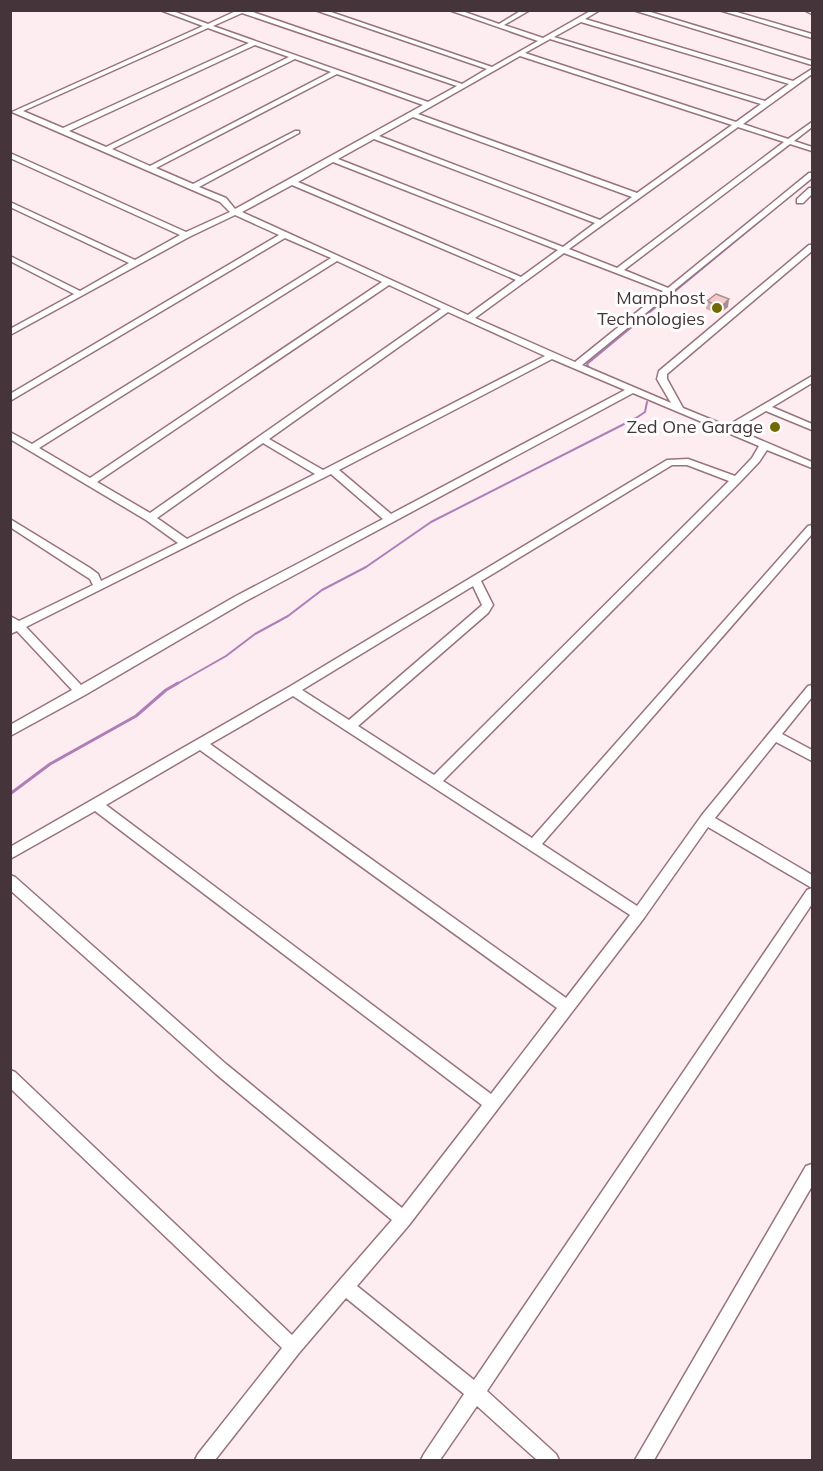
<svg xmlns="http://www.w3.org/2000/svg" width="823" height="1471" font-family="Mulish,sans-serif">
<rect width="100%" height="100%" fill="#fdecf0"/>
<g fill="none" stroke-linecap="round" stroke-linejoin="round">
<!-- stream-far1 -->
<path stroke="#ad7eb8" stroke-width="2" d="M608,376L589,368L587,364L802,186
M175,685L226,656L255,634L288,616L322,590L366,567L431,522L636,418L645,412L647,402"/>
<!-- stream -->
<path stroke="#ad7eb8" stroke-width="3" d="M10,794L50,764L136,716L166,690L178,683"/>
<defs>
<path id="street" d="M160,10H170L208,24L238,10H247L462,84L487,69L315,10H325L492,67L538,41L449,10H459L499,24L522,10H530L504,25L543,38L592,10H600L585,19L793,81L812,69V74L743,124L788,139L812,122V127L794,141L812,147V151L790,144L624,270L668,288L809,173H812V178L582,365L671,403L657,379L659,371L809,245H812V251L667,374V379L683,408L727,426L812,376V383L772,407L812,424V430L766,411L735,429L812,462V468L767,450L759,462L740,482L443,781L532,838L808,526L812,525V534L542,844L637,906L702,815L808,686L812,685V697L782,734L812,750V761L776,742L715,818L812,875V888L708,827L644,918L409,1225L357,1286L474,1380L807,890L812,888V904L487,1391L556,1454L559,1460H537L477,1406L440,1460H421L424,1454L464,1394L346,1298L299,1353L215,1460H195L198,1454L282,1348L10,1088V1070L15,1072L292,1335L392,1220L216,1074L10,890V875L15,877L226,1064L402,1208L482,1105L95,811L10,859V847L289,687L667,460L688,459L735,476L752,458L759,446L633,393L244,602L85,695L10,736V725L72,690L17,631L10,634V616L19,621L93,585L90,579L82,574L10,527V519L90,568L98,574L101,581L178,543L146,520L10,439V432L32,444L331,258L285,238L10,401V394L279,235L235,215L189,237L10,335V329L74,294L10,261V256L80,291L129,263L10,207V202L135,260L180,235L10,158V153L186,232L230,212L220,202L12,112L203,26ZM242,13L457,86L428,102L213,26ZM581,22L789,84L765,101L554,37ZM208,28L249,43L63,128L23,111ZM550,39L761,104L736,122L525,53ZM255,45L289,57L106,147L69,131ZM520,56L732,125L637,193L418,114ZM295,59L331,72L150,166L112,149ZM337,74L423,105L235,209L226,198L199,187L299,133V131H295L193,184L156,168ZM413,117L632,197L600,220L379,136ZM738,127L784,142L617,268L569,249ZM374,139L595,223L563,247L338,159ZM333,162L558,250L521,277L298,182ZM292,185L516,280L468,315L242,212ZM564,253L663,291L575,362L475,318ZM337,261L382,282L90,478L39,448ZM389,285L441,309L150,513L97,482ZM448,312L545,356L323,470L269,439ZM552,359L625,390L391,514L339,470ZM263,443L315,474L187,539L157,518ZM672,465H687L729,481L434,775L358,726L488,613L493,605L481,581ZM331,474L383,519L236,596L81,685L26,627ZM473,586L482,605L480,607L349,720L302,690ZM293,696L630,915L566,998L210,744ZM200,750L557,1008L491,1094L106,805Z
M633,10H644L812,61V65Z
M719,10H730L812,34V38Z
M804,10H812V14Z
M809,188H812V194L803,203H797V199Z
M812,1164V1186L654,1460H635L806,1166Z"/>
</defs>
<!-- street casing -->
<use href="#street" stroke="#98737e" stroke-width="3"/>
<!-- street -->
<use href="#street" fill="#fff" fill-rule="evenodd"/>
</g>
<!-- wall -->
<path fill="#d2aeac" d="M707,301L728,307L719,314L706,309Z"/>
<!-- shaded-wall -->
<path fill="#ab8d8c" d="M729,299L728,307L719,314L721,307Z"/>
<!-- building -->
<path fill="#f4cac8" stroke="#ab8d8c" stroke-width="1.5" d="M716,294L729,299L721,307L707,301Z"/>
<!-- markers -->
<g fill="#716a04" stroke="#fefefe" stroke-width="2">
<circle cx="717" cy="308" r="6"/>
<circle cx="775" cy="427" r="6"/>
</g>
<g text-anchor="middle" stroke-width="6" stroke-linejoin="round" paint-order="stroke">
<!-- far-poi labels -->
<g font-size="18" fill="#45353a" stroke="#fefefe" text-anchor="end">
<text x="705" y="304">Mamphost<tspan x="705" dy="21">Technologies</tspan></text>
<text x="763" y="433">Zed One Garage</text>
</g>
</g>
<!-- border -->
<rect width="823" height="1471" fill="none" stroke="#45353a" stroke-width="24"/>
</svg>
